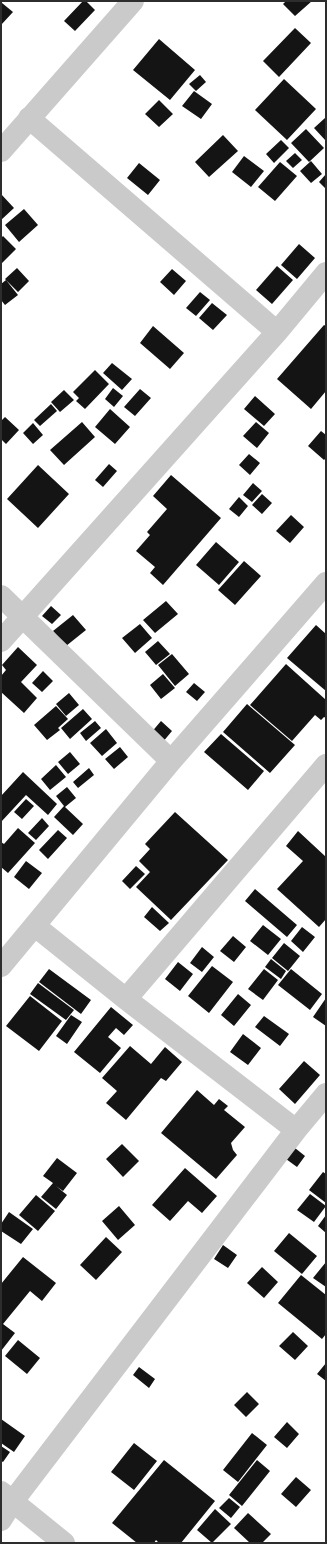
<svg xmlns="http://www.w3.org/2000/svg" width="327" height="1544" font-family="'Fira Sans',sans-serif">
<rect width="100%" height="100%" fill="#fff"/>
<!-- building -->
<path fill="#141414" d="M83,1H86L95,10L75,31L64,21Z
M286,1H312L295,16L283,4Z
M2,3L13,12L1,25V4Z
M295,28L311,43L279,77L263,61Z
M159,39L195,70L170,100L133,70Z
M200,75L206,82L196,91L189,84Z
M284,79L316,109L287,140L255,110Z
M194,91L212,104L201,119L182,106Z
M159,100L173,114L159,127L145,114Z
M325,118L326,120V141L314,128Z
M306,129L324,148L309,162L291,143Z
M223,135L238,151L209,177L195,162Z
M281,140L289,148L274,163L266,154Z
M295,153L302,160L293,168L286,161Z
M244,156L264,171L251,187L232,172Z
M311,161L322,174L311,183L300,171Z
M280,162L297,176L275,201L258,187Z
M139,163L160,180L148,195L127,178Z
M326,174V189L319,182Z
M1,194L14,208L1,220Z
M24,209L38,225L19,242L5,225Z
M3,236L16,249L2,263L1,238Z
M299,244L315,258L297,279L281,265Z
M277,266L293,280L272,304L256,290Z
M17,268L29,281L18,292L5,279Z
M172,269L186,281L174,295L160,282Z
M6,280L18,295L5,305L1,300V284Z
M200,292L210,300L196,316L186,308Z
M212,303L227,315L213,330L199,318Z
M324,325L326,326V391L311,409L277,379Z
M153,326L184,353L170,369L140,343Z
M112,363L132,379L122,390L103,373Z
M95,370L109,384L85,409L76,401L79,398L73,392Z
M113,388L123,396L114,407L105,399Z
M140,389L151,398L135,416L124,407Z
M64,390L74,400L60,412L51,402Z
M255,396L275,414L264,426L244,409Z
M51,404L57,411L40,426L34,420Z
M110,409L130,427L115,444L95,427Z
M5,417L19,430L6,444L1,439V421Z
M82,422L95,437L64,465L50,450Z
M256,422L269,433L257,448L243,436Z
M33,423L43,435L33,444L23,433Z
M321,431L326,435V458L324,460L308,446Z
M249,454L260,463L250,475L239,465Z
M109,464L117,471L103,487L95,480Z
M38,465L69,494L38,528L7,499Z
M171,475L221,518L163,585L150,573L155,567L136,551L150,535L147,532L167,509L153,496Z
M253,483L262,491L252,502L243,495Z
M262,494L272,503L262,514L252,505Z
M239,497L248,506L239,517L229,509Z
M291,515L304,527L290,543L276,531Z
M216,542L239,562L219,585L196,565Z
M244,561L261,576L235,605L218,590Z
M166,601L178,614L155,633L143,620Z
M51,606L61,615L52,624L42,616Z
M73,615L86,630L66,646L53,631Z
M140,624L152,638L135,653L122,638Z
M316,625L326,634V691L287,658Z
M158,641L170,654L156,665L145,652Z
M18,647L37,665L21,682L37,698L24,713L1,692V676L6,670L2,665Z
M172,654L189,674L175,686L158,665Z
M286,664L326,700V718L324,717L321,720L315,715L292,741L250,705Z
M43,671L53,681L42,692L32,683Z
M163,674L175,688L161,699L150,685Z
M194,683L205,692L197,701L186,692Z
M69,693L79,705L66,716L56,704Z
M247,704L295,745L270,773L223,732Z
M56,706L68,719L58,728L60,730L47,740L34,725Z
M83,709L92,719L70,739L61,728Z
M95,721L101,728L86,741L80,733Z
M161,721L172,731L162,743L150,734Z
M106,729L117,743L102,756L90,743Z
M221,734L264,771L248,790L204,752Z
M120,747L128,757L114,769L105,759Z
M70,752L80,764L68,774L58,762Z
M56,765L66,777L50,790L41,779Z
M89,768L94,775L78,788L73,782Z
M23,772L57,804L48,815L26,795L1,822V796Z
M67,787L76,798L65,807L83,824L73,835L54,817L64,806L56,796Z
M26,799L34,806L22,819L14,812Z
M175,812L228,860L171,920L136,887L150,872L139,861L150,849L145,844Z
M42,818L49,826L36,840L28,833Z
M18,828L35,843L8,873L1,867V842L4,844Z
M58,830L67,838L48,859L39,850Z
M298,831L326,857V919L319,927L277,889L303,861L286,846Z
M26,861L42,873L29,889L14,877Z
M136,866L145,874L130,889L122,881Z
M255,889L297,925L287,937L245,901Z
M152,907L169,923L160,931L144,917Z
M263,925L281,939L268,955L250,941Z
M302,927L315,937L303,952L291,941Z
M233,936L246,947L234,962L220,951Z
M284,943L300,956L288,971L272,958Z
M202,947L214,957L202,972L190,963Z
M271,959L286,971L281,979L265,967Z
M178,962L193,974L180,991L165,979Z
M212,966L233,982L209,1013L188,996Z
M49,969L91,1000L81,1014L39,982Z
M264,969L278,980L263,1000L248,989Z
M291,969L322,994L310,1010L278,985Z
M38,983L74,1010L66,1020L30,994Z
M238,994L251,1005L234,1026L221,1015Z
M30,996L62,1021L39,1051L6,1026Z
M326,998V1026L313,1017Z
M111,1007L133,1025L124,1035L116,1028L108,1037L121,1048L100,1073L74,1052Z
M71,1015L82,1022L67,1044L56,1036Z
M264,1016L289,1034L280,1046L255,1027Z
M243,1034L261,1048L248,1065L230,1052Z
M130,1046L151,1064L165,1047L182,1062L166,1081L161,1078L126,1120L106,1103L117,1091L102,1078Z
M304,1061L320,1075L295,1104L279,1089Z
M197,1090L214,1105L219,1099L228,1106L224,1110L245,1127L231,1143L233,1150L237,1155L216,1179L161,1133Z
M122,1144L139,1161L123,1177L106,1159Z
M295,1148L305,1156L297,1167L286,1159Z
M57,1158L77,1173L63,1191L56,1186L67,1195L56,1209L41,1197L53,1183L43,1176Z
M185,1168L217,1196L202,1213L188,1201L170,1221L152,1205Z
M323,1172L326,1174V1203L309,1190Z
M310,1194L326,1206L314,1222L297,1210Z
M36,1195L55,1211L38,1231L19,1215Z
M119,1206L135,1225L118,1240L102,1221Z
M9,1212L33,1229L21,1244L1,1231V1224Z
M326,1215V1233L318,1226Z
M289,1233L317,1256L302,1274L274,1251Z
M106,1237L122,1252L96,1280L80,1265Z
M223,1245L237,1255L228,1268L214,1259Z
M23,1257L56,1283L42,1301L30,1291L3,1324L15,1333L1,1351V1284Z
M326,1262V1287L313,1278Z
M262,1267L278,1282L264,1298L247,1283Z
M301,1275L326,1295V1334L322,1339L278,1303Z
M293,1332L308,1346L295,1360L279,1346Z
M18,1340L40,1358L27,1374L5,1356Z
M326,1363V1381L317,1374Z
M139,1367L155,1379L149,1388L133,1375Z
M247,1392L259,1404L246,1417L234,1405Z
M1,1419L25,1436L14,1452L1,1443Z
M287,1422L299,1434L287,1448L274,1437Z
M252,1433L267,1445L238,1482L223,1470Z
M134,1443L157,1461L134,1490L111,1472Z
M1,1446L10,1452L3,1462L1,1461Z
M164,1460L215,1501L181,1543H159L156,1540L154,1543H137L112,1523Z
M257,1460L270,1471L242,1506L229,1495Z
M296,1477L311,1490L296,1507L281,1494Z
M229,1498L240,1507L231,1518L219,1508Z
M215,1509L231,1524L212,1543L197,1530Z
M248,1513L271,1534L262,1543H250L234,1528Z"/>
<g fill="none" stroke-linecap="round" stroke-linejoin="round">
<!-- minor -->
<path stroke="#cacaca" stroke-width="22" d="M29,118L277,332
M1,151L133,1
M1,596L171,761
M1,641L277,332L326,273
M35,926L126,999L296,1130
M1,966L171,761L326,583
M126,999L326,765
M1,1492L64,1543
M1,1520L13,1501L296,1130L326,1094"/>
</g>
<!-- border -->
<rect width="327" height="1544" fill="none" stroke="#2d2d2d" stroke-width="4"/>
</svg>
